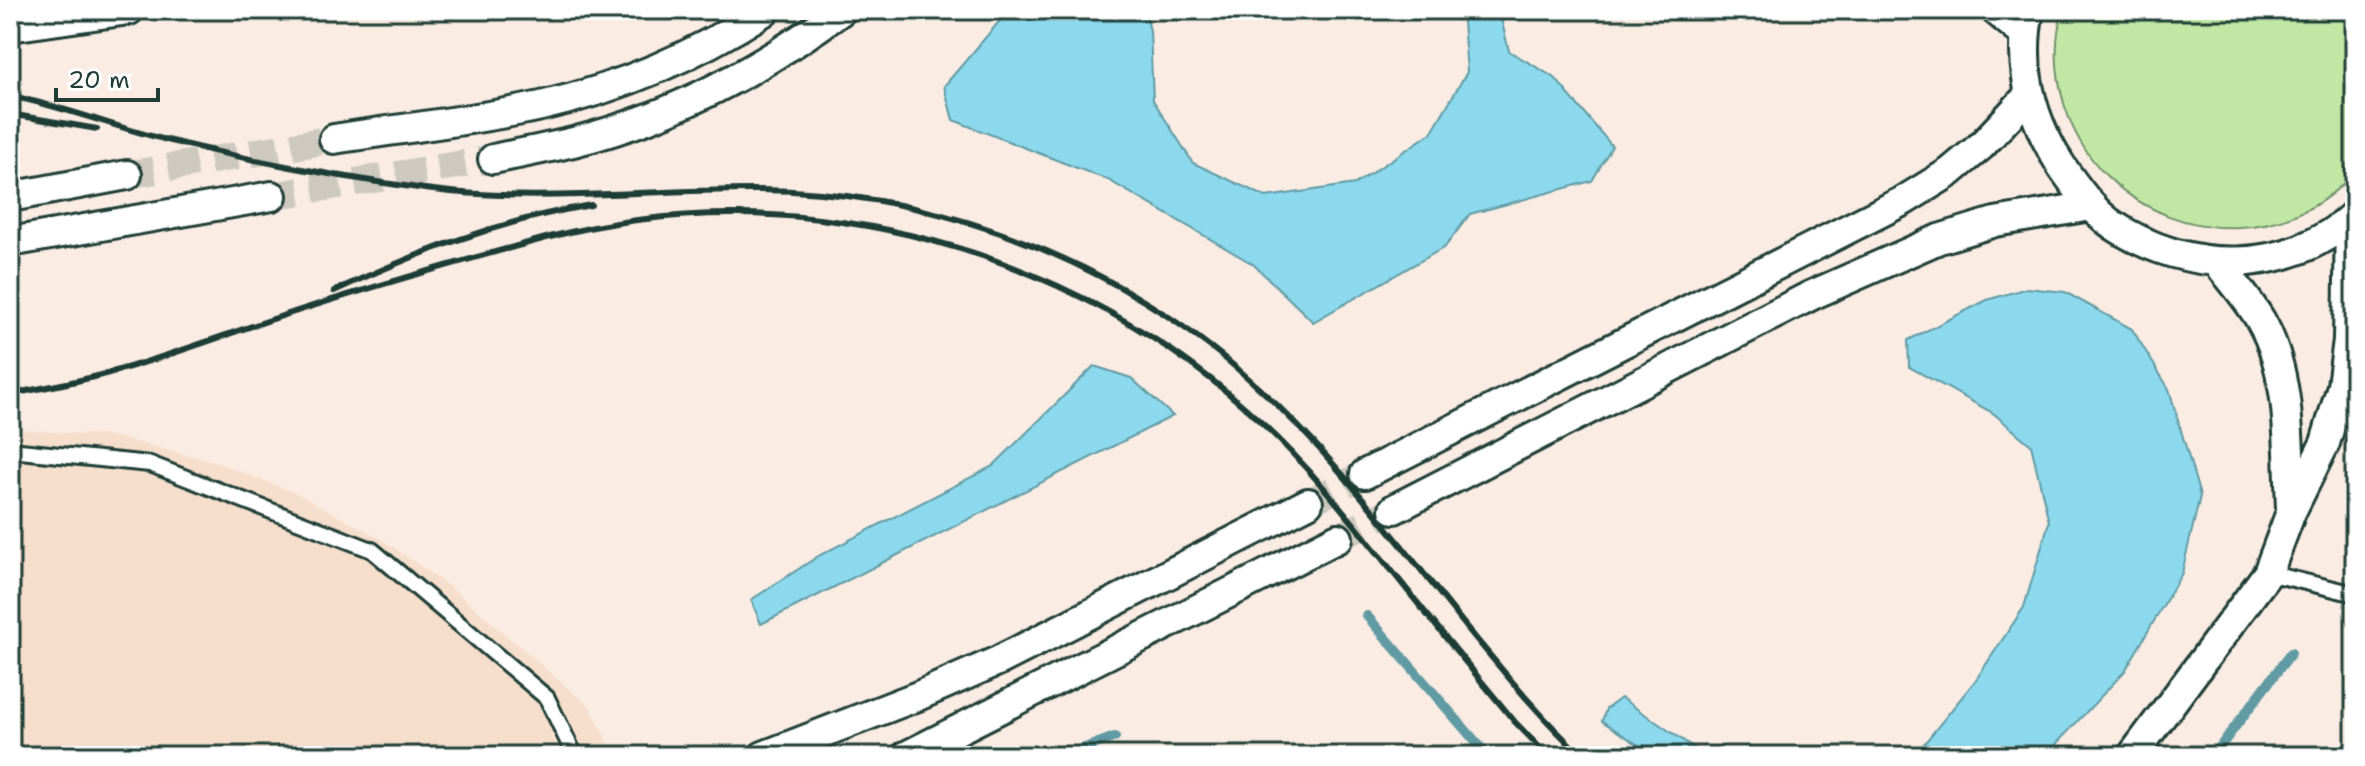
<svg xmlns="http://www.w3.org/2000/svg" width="2365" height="766" font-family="'Shantell Sans',sans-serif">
<rect width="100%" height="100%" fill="#faece2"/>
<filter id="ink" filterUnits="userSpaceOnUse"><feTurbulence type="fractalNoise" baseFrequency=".0125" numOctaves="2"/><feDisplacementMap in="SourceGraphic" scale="16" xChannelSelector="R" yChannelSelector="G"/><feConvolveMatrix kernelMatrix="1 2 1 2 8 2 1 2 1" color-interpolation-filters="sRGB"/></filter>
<g filter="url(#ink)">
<!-- built -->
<path fill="#f6decd" d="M10,429L112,436L218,463L298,494L386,542L454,590L590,707L615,756H10Z"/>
<!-- green -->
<path fill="#c0e8a4" stroke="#70926c" stroke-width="2" d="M2063,10H2355V173C2340,187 2325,201 2306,210C2216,254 2105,211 2069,118C2056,85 2052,44 2063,10Z"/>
<!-- water -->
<path fill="#8cd8ed" stroke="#609aa3" stroke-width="2" d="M1009,10H1145L1150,31L1153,100L1193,163L1266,197L1355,184L1431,133L1467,72L1462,10H1499L1509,51L1555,78L1612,146L1592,181L1470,214L1445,247L1313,322L1253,264L1108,180L953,120L944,86Z
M2027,288L2065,292L2132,329L2169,389L2200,496L2182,573L2125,671L2045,756H1914L1975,681L2024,607L2049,522L2031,445L1993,413L1909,367L1908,340L1987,300Z
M1094,366L1131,378L1173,416L761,624L751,600L820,555L993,466Z
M1621,698L1706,756H1655L1602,721L1606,709Z"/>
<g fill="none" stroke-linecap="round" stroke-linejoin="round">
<!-- stream -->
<path stroke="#609aa3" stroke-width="10" d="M1367,616L1488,756
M1063,756L1115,737
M2213,756L2291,653"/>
<!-- street-tunnel -->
<path stroke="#cec9bf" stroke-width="28" stroke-dasharray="28 14" stroke-linecap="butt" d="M127,175L334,139
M272,196L493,159
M1308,503L1365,474
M1338,538L1394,509"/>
<defs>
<path id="lane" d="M10,450L150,464L372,550L547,698L575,756
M2268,573L2355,594"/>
<path id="street" d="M1995,10L2024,34
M2029,10C2016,76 2035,133 2075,185C2086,200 2098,215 2113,225C2186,274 2289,277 2355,214
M10,27L129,10
M334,139C403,128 473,121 541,106C620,88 698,54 766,10
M493,159C521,153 550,148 577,141C675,116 761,69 842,10
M10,197L127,175
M10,242L272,196
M2217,262C2232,281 2249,300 2261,321C2292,375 2288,448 2291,508
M1365,474L1903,201L1950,172L1981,146L2028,96
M1394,509L1812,295L1939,239L1995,222L2091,206
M763,756L918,696L1000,660L1308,503
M906,756L1338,538
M2132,756L2268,573L2291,512L2325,443L2342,386L2348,340L2350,219"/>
</defs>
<!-- lane casing -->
<use href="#lane" stroke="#1f3d34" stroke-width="20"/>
<!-- street casing -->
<use href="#street" stroke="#1f3d34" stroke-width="34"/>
<!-- lane -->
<use href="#lane" stroke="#fff" stroke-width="14"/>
<!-- street -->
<use href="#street" stroke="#fff" stroke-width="28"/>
<!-- rail -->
<path stroke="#1f3d34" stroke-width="6" d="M10,96C63,106 114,127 167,140C251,161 339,177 425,189C536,204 647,189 759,190C921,191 1084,249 1212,348C1315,428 1392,535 1473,635C1508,677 1542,719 1582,756
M10,114L97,129
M334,291C417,253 500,220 591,205
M10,394C44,388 78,382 112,372C167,357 221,336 276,318C366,288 458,262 550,237C799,172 1078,248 1264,425C1308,466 1346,514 1384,561C1427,615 1471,669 1515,722L1548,756"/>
</g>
</g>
<!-- margin -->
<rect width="2365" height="766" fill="none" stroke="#fff" stroke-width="40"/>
<rect x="20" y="20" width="2325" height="726" fill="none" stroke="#1f3d34" stroke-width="3" filter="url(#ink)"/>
<!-- scale -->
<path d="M56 88v12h102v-12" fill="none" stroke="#1f3d34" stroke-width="4"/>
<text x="68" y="88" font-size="24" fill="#1f3d34" stroke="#ffffff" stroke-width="6" paint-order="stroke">20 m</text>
</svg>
